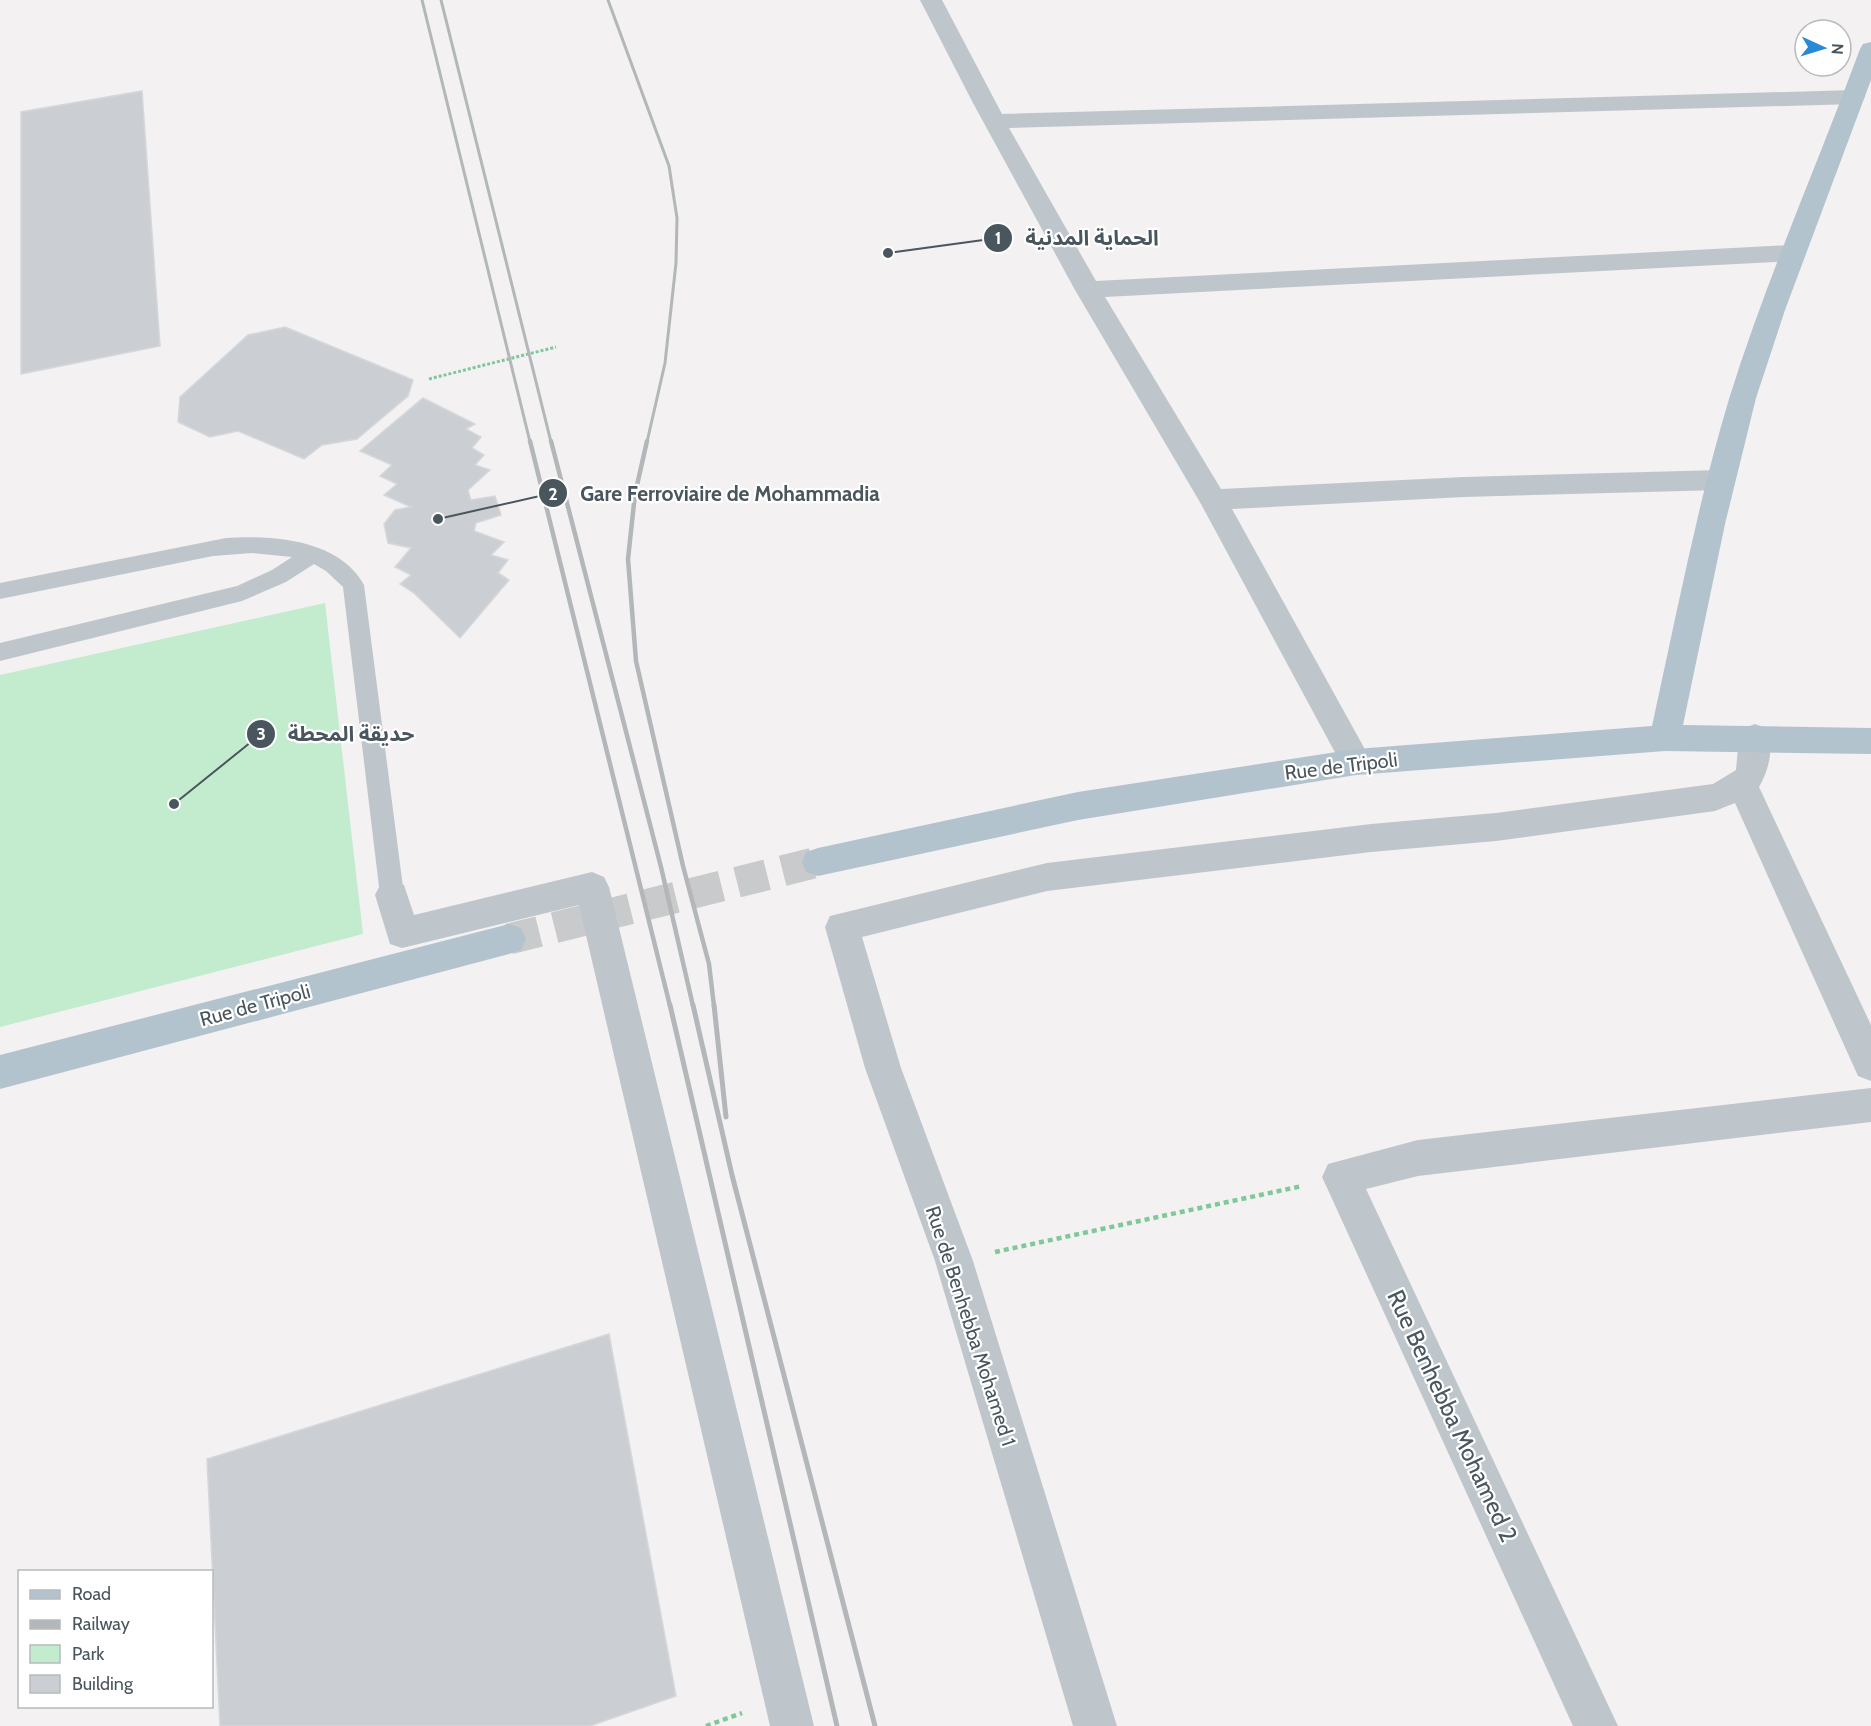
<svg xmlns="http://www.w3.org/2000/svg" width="1871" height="1726" font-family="Cabin,'Noto Sans Arabic',sans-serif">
<rect width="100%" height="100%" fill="#f3f1f1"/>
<!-- green -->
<path fill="#c3ecce" d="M325,603L363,934L0,1027V675Z"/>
<!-- building -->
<path fill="#cbced3" stroke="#d5d8db" stroke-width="1.5" d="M142,91L160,346L21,374V112Z
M285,327L413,380L408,396L357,439L322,445L304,459L238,431L210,437L178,422L180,397L248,335Z
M423,398L475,424L466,429L481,437L472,448L484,455L475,465L490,470L468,490L471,500L495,496L501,515L476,523L474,531L504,542L491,555L508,560L498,573L509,580L460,638L414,593L400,584L411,575L395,567L411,548L388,543L384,524L395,510L411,507L384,495L397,484L380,476L392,465L360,451Z
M609,1334L676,1696L590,1726H220L207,1459Z"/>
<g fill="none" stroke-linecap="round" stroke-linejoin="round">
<!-- primary-tunnel -->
<path stroke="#c9cacc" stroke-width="31" stroke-dasharray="31 16" stroke-linecap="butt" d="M509,939L818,862"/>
<!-- path-far1 -->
<path stroke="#7ec89a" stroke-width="3" stroke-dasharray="3 2" stroke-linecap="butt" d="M429,379L556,347"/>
<!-- path -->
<path stroke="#7ec89a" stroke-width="4.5" stroke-dasharray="5 4" stroke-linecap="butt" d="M995,1252L1302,1186
M706,1726L742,1713"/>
<!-- service -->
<path fill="#bec6cc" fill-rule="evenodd" d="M226,538C272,535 339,539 364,585L404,895L401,903L392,906L383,903L380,895L343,587L326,571L314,564L286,582L242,601L0,661V643L237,586L272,570L292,557L252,553L213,556L0,599V583Z"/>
<!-- minor -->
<path fill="#bec6cc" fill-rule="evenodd" d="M920,0H942L1002,114L1854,90L1862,92L1865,97L1862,102L1854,104L1009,128L1096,281L1792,245L1801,247L1804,253L1801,259L1792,261L1105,297L1221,489L1464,477L1721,470L1731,473L1735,480L1731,487L1721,490L1464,497L1232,509L1372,762L1367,771L1356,775L1345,771L1201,504L1075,290L973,103Z
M1755,724L1766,728C1775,746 1769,770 1759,787L1871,1025V1081L1858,1076L1735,803L1715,811L1496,841L1371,852L1047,891L862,937L901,1068L973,1261L1117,1726H1073L935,1261L865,1068L825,927L830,916L1047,863L1371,824L1496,813L1713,784L1736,770L1739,737L1744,728Z
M592,872L604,877L609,887L814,1726H770L579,905L402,948L390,944L375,895L380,885L392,880L404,885L414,915Z
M1871,1088V1122L1418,1176L1366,1189L1618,1726H1573L1328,1190L1322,1177L1328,1164L1418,1140Z"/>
<!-- primary -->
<path fill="#b3c3cd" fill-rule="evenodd" d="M1871,42V80L1785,310L1756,398L1725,524L1683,725L1871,728V754L1665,751L1356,775L1078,820L818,876L806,872L802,862L806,852L818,848L1078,792L1356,749L1652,726C1676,617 1697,506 1729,399C1766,280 1817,166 1860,49L1863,44Z
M509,924L521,928L526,939L521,950L509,954L0,1089V1055Z"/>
<!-- rail-far2 -->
<path stroke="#b3b7ba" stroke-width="3" d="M422,0L530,442
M441,0L551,442
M608,0L669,166L677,218L676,263L665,363L647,442"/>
<!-- rail-far1 -->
<path stroke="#b3b7ba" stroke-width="4.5" d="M530,441L670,1006
M551,441L661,867L693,1006
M647,441L635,494L628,559L636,661L683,866L709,964L714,1006"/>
<!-- rail -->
<path stroke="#b3b7ba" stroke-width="5" d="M670,1005L837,1726
M693,1005L732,1175L875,1726
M714,1005L726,1117"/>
</g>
<g text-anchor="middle" stroke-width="4.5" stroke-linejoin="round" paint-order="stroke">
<!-- street labels -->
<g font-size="20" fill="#4a565d" stroke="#fff">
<text transform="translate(1341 766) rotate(-7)" y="7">Rue de Tripoli</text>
<text transform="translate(255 1005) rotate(-15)" y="7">Rue de Tripoli</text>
<text transform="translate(971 1326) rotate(72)" y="7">Rue de Benhebba Mohamed 1</text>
</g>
<!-- near-street labels -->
<g font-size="24" fill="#4a565d" stroke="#fff">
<text transform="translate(1452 1416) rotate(65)" y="8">Rue Benhebba Mohamed 2</text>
</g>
</g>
<!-- callouts -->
<path fill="none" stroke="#4a565d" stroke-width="2" d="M888 253L998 238M438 519L553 493M174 804L261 734"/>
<g fill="#4a565d" stroke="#fff" stroke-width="2">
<circle cx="888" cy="253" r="6"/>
<circle cx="438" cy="519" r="6"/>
<circle cx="174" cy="804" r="6"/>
<circle cx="998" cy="238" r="15"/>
<circle cx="553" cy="493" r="15"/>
<circle cx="261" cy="734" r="15"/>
</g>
<g font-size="18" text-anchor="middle" font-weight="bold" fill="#fff">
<text x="998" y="244">1</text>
<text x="553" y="500">2</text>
<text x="261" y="740">3</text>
</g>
<g font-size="21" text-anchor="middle" font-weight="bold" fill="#4a565d" stroke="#fff" stroke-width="4.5" stroke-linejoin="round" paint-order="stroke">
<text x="1092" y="245">الحماية المدنية</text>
<text x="730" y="501">Gare Ferroviaire de Mohammadia</text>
<text x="351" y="741">حديقة المحطة</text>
</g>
<!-- legend -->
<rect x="18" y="1570" width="195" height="138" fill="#ffffff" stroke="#b7bbbe" stroke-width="1.5"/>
<rect x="30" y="1590" width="30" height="9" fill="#b3c3cd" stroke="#b7bbbe" stroke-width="1.5"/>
<text x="72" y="1600" font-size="18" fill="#4a565d">Road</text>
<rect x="30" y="1620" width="30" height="9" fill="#b3b7ba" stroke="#b7bbbe" stroke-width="1.5"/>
<text x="72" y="1630" font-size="18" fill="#4a565d">Railway</text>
<rect x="30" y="1645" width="30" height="18" fill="#c3ecce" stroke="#b7bbbe" stroke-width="1.5"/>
<text x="72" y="1660" font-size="18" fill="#4a565d">Park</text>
<rect x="30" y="1675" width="30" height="18" fill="#cbced3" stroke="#b7bbbe" stroke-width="1.5"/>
<text x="72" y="1690" font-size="18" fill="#4a565d">Building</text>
<!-- north arrow -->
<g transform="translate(1823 48) rotate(94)"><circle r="28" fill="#ffffff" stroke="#b7bbbe" stroke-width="1.5"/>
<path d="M0-4.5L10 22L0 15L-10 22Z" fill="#2889d6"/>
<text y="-9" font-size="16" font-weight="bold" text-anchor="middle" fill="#4a565d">N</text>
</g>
</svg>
